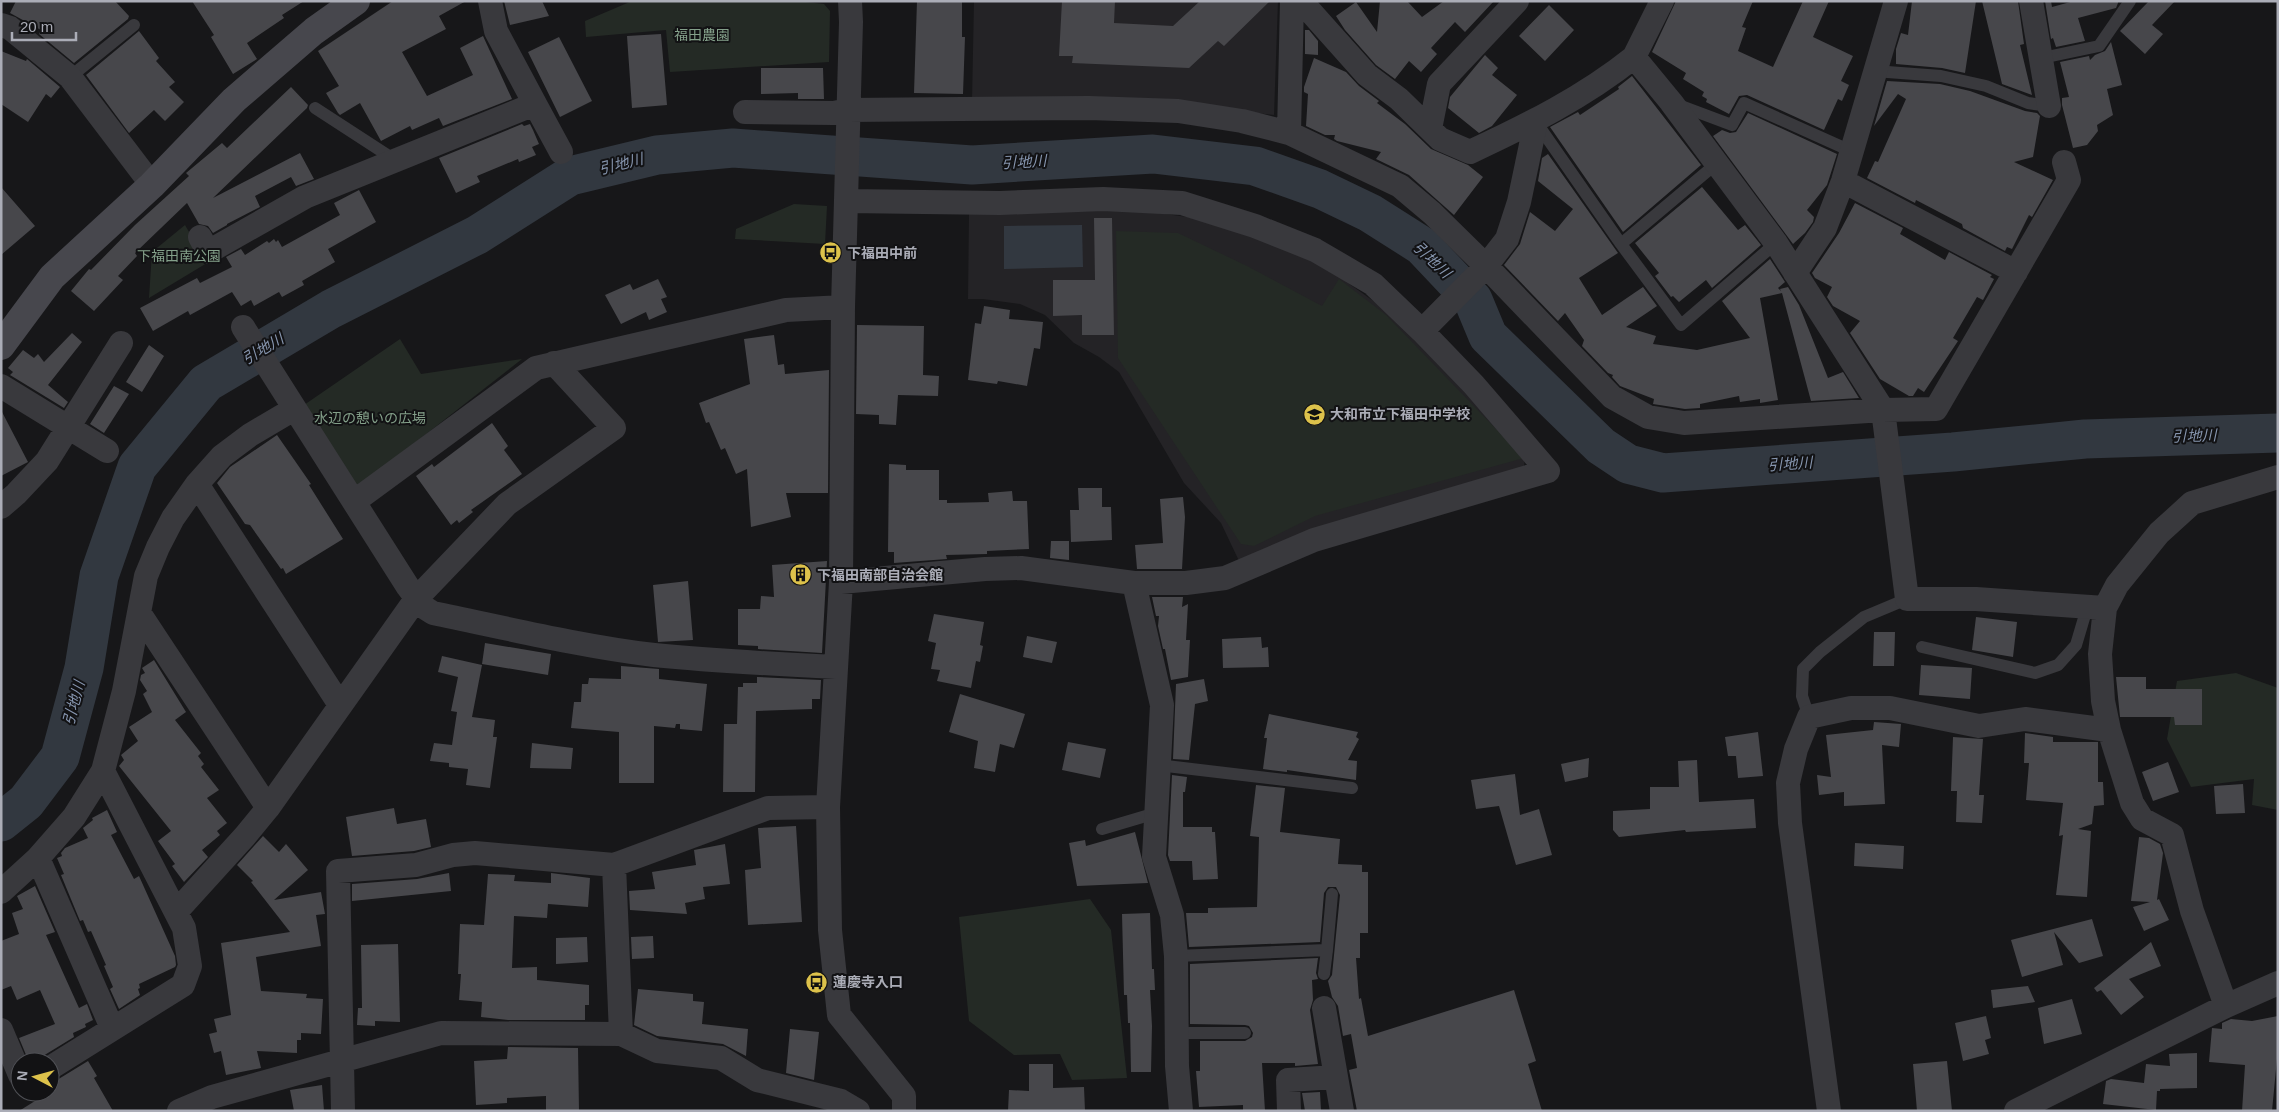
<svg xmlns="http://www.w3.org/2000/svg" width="2279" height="1112" font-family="Arial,'Noto Sans JP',sans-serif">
<rect width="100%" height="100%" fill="#171719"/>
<!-- built -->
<path fill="#242326" d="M974,1H1278L1274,115L1135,100L972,101Z
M1134,210L1211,220L1320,263L1386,310L1525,455L1524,467L1240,563L1221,523L1184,483L1119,372L1099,357L1074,343L1045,315L1020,304L983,299H968L969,214Z"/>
<!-- green -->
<path fill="#242a25" d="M632,1H797L824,4L830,11L829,62L670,72L666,30L586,37L585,21Z
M794,204L827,206L825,244L735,239L736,229Z
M185,225L207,263L149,298L152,252Z
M1116,231L1178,233L1247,266L1322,306L1339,279L1386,315L1524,458L1315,516L1254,546L1241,544L1118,358Z
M400,339L421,374L522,359L361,485L352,483L304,405Z
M2236,673L2278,688V810L2252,805L2254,779L2191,787L2167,739L2177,681Z
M1090,899L1111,930L1127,1078L1072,1080L1060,1054L1014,1055L969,1021L959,917Z"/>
<!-- water -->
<path fill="#323840" d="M1082,225L1083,267L1004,269V226Z"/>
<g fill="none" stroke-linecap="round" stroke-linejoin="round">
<!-- river -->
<path stroke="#323840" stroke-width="39" d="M1,822L26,802L60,757L84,668L99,576L137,467L206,383L331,309L477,235L570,176L657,155L733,148L972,165L1153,154L1255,166L1320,189L1370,213L1422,246L1473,300L1488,336L1601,446L1628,464L1663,473L1953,452L2085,439L2278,433"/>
</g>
<!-- building -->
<path fill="#47474b" d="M16,1H115L129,16L128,19L74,63L39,34L41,30L10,13Z
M192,1H304L282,15L284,18L247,43L257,59L233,74L211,37L214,35Z
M393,1H466L439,16L446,29L402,52L427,96L473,75L460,48L483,36L512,99L443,126L439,118L412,130L410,126L381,141L360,103L340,115L338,113L326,93L339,86L318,51Z
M504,1H542L549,16L510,25Z
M917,1H962V37H965L963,94L914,93Z
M1062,1H1115L1114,23L1173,26L1200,1H1270L1224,46L1218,41L1189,68L1072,63L1073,56H1059Z
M1380,1H1407L1422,17L1444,1H1494L1465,32L1455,22L1431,48L1437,54L1421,72L1409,61L1395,79L1376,65L1345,30L1336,16L1356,2L1377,32Z
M1676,1H1753L1742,27L1746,28L1738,51L1773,67L1803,1H1829L1813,37L1853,56L1841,81L1849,85L1842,101L1838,99L1824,130L1747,95L1739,96L1729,114L1706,102L1707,99L1702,96L1704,92L1683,79L1686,73L1652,52Z
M1912,1H1976L1965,73L1942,68L1896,64V49L1901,33L1908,35Z
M1982,1H2018L2024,44L2020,45L2032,95L2002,84Z
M2045,1H2051L2052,7L2074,1H2118V3L2116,8L2078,18L2085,41L2056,47L2053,38L2051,39Z
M2149,1H2175L2152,25L2163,34L2145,54L2120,31Z
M1549,5L1574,30L1545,61L1519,36Z
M1305,30H1309L1318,41V55L1305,54Z
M139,31L159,58L156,61L175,82L169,87L184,102L165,121L154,110L129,133L86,75Z
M661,34L667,105L632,108L627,36Z
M559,37L592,101L560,117L528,52Z
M2111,42L2122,85L2107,89L2113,115L2097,125L2098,131L2087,145L2073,148L2062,105V98L2069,97L2060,62L2089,56L2090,60L2095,55L2105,51Z
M1,51L26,61L27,59L60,87L51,98L46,94L28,122L1,104Z
M1485,55L1498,68L1492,75L1517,95L1492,126L1479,133L1448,108L1450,97Z
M1314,58L1346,72L1359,86L1379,101L1377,103L1405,124L1431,149L1468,165L1483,177L1454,215L1409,175L1376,159L1381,152L1337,141L1334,139L1335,135H1325L1306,126L1308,94L1304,92V87Z
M761,68H823L824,99H798V93L761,94Z
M1632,76L1701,165L1623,232L1550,127L1578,112L1580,115L1619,89L1618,87Z
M1887,81L1940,84L1970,91L2025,111L2037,113L2040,116L2033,157L2014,162L2053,180L2032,217L2029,215L2012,249L2007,247L2005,251L1963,228L1962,224L1916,200L1915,203L1867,178L1875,161L1878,162L1906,99L1898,94L1874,126Z
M291,87L308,105L307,108L213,198L300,153L314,179L296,186L291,177L255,196L260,207L227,224V225L213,233L208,226L199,224L187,203L135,253L137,256L118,276L123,280L94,311L71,291L89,269L91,270L135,225L189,176L186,173L222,143L227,148Z
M1748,113L1837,154L1827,185L1807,210L1814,217L1813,222L1805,233L1793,244L1713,136L1722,130L1730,133L1736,132Z
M522,124L524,126L530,124L533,130L539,144L532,147L536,155L519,162L518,159L477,176L480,182L456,193L439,158Z
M1548,154L1618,253L1579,278L1602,315L1643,287L1657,306L1626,327L1656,336L1653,344L1697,350L1750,338L1722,301L1770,259L1785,282L1778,288L1781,291L1780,289L1788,287L1799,305L1828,378L1843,372L1859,398L1811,401L1782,293L1760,298L1778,400L1760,403V399L1740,402L1739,396L1700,404V408L1685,409L1653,404L1654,399L1620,386L1612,377L1613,375L1608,373L1582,346L1584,340L1565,313L1558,321L1504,265L1520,244L1530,212L1555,231L1573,209L1538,181L1542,158Z
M1,187L35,226L1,255Z
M1702,187L1738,230L1745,225L1761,245L1712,288L1706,280L1679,302L1673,296L1671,297L1655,276L1659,273L1635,243Z
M359,190L376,222L328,249L335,262L302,281L304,285L282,297L279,292L254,306L251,300L241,306L232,292L190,315L188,311L153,331L140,308L197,278L200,283L232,267L226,257L241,249L245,255L267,241L269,243L274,239L276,242L278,240L282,247L340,215L334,203Z
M1855,203L1903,228L1900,234L1945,260L1949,252L1992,275L1990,277L1994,279L1983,300L1977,297L1953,338L1958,341L1924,392L1918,388L1913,396H1909L1880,379L1850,333L1860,321L1833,306L1827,297L1832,287L1815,278L1812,273L1839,233Z
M1094,218H1112L1114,335H1082V315L1053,316V280H1095Z
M658,279L667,297L661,299L667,312L649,320L646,312L621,324L605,295L630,284L633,290Z
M984,306L1010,310L1009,319L1043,322L1040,349L1034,348L1027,386L998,381L997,384L968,380L975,323L981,324Z
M857,325L924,326L923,375L939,376L938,396L898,395L896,425L879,424V415L856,414Z
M72,333L82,342L48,385L68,402L64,408L10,375L13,372L8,368L23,350L34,358L38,354L44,362Z
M774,335L778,365L784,364L785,374L829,370L828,493H786L791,517L751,527L747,469L736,474L725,448L721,450L709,422L706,423L699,403L750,384L744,339Z
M149,345L164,356L142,392L126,382Z
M114,386L129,394L104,433L90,424Z
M1,410L28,462L1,476Z
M492,423L508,446L504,450L522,474L471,510L473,512L459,523L457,520L451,525L416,476L432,464L434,467Z
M277,435L311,484L309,485L343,539L286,574L283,568L281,569L250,525L245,524L217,483L230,467Z
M889,464L906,465V470H939V500H947V503L989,502L988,493L1012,491L1013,501H1027L1029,549L987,551V554L946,555L947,559L894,563V552H888Z
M1078,488H1102V507H1111L1112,540L1071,542L1070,510H1079Z
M1183,497L1185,517L1182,569H1137L1135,545L1163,543L1160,499Z
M1051,541H1069V560L1050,558Z
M827,561L822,653L758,649V646L738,645V609H760L761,596L774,597L772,565Z
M688,581L693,640L658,642L653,585Z
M1152,597H1183L1182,607L1188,604L1186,640H1190L1188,677L1171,680L1165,649H1163L1158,626L1159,616H1156Z
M934,614L984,622L980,645L983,646L980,662L976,661L971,688L937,681L940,670L931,669L936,643L928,641Z
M1976,617L2017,622L2013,657L1972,650Z
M1874,632H1895L1894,666H1873Z
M1027,636L1057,642L1052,663L1023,657Z
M1261,637L1262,648L1268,647L1269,667L1223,668L1222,639Z
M485,643L551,654L548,675L482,664Z
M442,656L482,665L472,717L495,720L493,737H497L490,788L466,785L468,769L449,767V763L430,761L434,743L452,745L457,712L451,711L458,677L438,672Z
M154,660L186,712L175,720L201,753L198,756L204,764L201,767L219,790L207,798L227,823L217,831L220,835L202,850L208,857L184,882L172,866L175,864L158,841L171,831L119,766L124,760L121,755L138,741L129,727L152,712L143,694L147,691L140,680L141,675L145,673L142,668Z
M1921,665L1972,668L1970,699L1919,695Z
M621,666L659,669V679L707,684L702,731L680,729V724H676L675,728L654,726V783H619V732L571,728L574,702H581L582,684H588L589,678L621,679Z
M757,677L821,680L820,699H812V709L756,711L755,792H723L724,724H737L738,687H743V683H757Z
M2116,677H2146V689H2202V725H2175L2174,717H2120Z
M1204,679L1208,701L1195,704L1189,760L1173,759L1176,684Z
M960,694L1025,714L1014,748L1000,744L995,772L974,768L978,741L949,732Z
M1269,714L1358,732L1356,737L1359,739L1348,760L1357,761L1356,780L1287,770V772L1263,769L1267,738H1264Z
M1874,722L1901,724L1899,747L1882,745L1885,804L1844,806V792L1819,795L1817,775L1831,777L1826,735L1873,730Z
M1758,732L1763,776L1738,778L1736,756H1728L1725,737Z
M2025,733L2053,737V742H2098V782H2103L2104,805L2094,806L2092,824L2078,829L2091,831L2087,897L2056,895L2063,835L2059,836L2063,803L2026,800L2029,763H2024Z
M1953,737L1983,739L1979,795H1984L1982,823L1956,822L1957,791H1951Z
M1068,742L1106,749L1100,778L1062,770Z
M532,743L573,748L571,769L530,768Z
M1589,758L1588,777L1565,782L1561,764Z
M1697,760L1699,802L1754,799L1756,828L1686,832L1685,830L1619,837L1613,830V811L1650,809V787H1679L1678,761Z
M2168,762L2179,792L2153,801L2142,772Z
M1515,774L1520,815L1539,809L1552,855L1516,865L1499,806L1476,809L1471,780Z
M1172,775L1187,777L1185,792H1183V827H1212V832H1215L1218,879L1193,880L1192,861H1170L1168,855Z
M2243,784L2245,813L2216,814L2214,786Z
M1256,785L1285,788L1280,832L1340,839L1338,864L1362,865V872H1368V933H1360V958H1356L1359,999L1361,998L1368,1036L1514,990L1536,1061L1528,1064L1542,1111H1357L1349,1070L1357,1068L1351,1034L1343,1036L1338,1006L1332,997L1328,981L1332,975L1340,895L1336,887H1328L1324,893L1320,942L1189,947L1186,913H1208V908L1257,907L1259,837L1250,836Z
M394,808L397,824L426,819L431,847L414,851L352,856L346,817Z
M107,810L117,832L111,835L134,879L139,876L175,956L176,965L175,967L139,984L140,988L138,989L140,995L119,1009L110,989L113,987L104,966L106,965L91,931L88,932L83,920L80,921L61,875L64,874L57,858L62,856L61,853L65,848L88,838L83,828L93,820L92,818Z
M796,826L802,922L748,925L745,870L761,868L758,828Z
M1135,832L1148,883L1077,886L1069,843L1085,840L1086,846Z
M263,836L279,852L286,844L308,870L274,900L321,892L325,914L316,915L321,946L256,957L261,991L307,994L306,998L323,999L321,1034L301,1033V1040H297V1053L257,1051L261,1068L226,1075L221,1051L214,1053L209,1034L217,1032L214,1019L231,1015L221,943L290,932L251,882L253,881L237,865Z
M2139,837L2149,838L2160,844L2163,853L2157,900L2159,899L2169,920L2144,931L2133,907L2150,902L2131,901Z
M1855,843L1904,846L1903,869L1854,866Z
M725,844L730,884L703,887L705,899L685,903L687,914L630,910L629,891L655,889L652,872L696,865L694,850Z
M449,873L451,891L352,901V884L417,879Z
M551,873L590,878L588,907L548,904L547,918L514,916L512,968L537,967V980L589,985V1005H585V1020H508L481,1017L482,1002L459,1000L461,974H458L460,924L484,925L488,874L515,875L514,881L551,883Z
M35,886L55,932L46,935L79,1008L87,1004L93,1020L85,1024L86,1027L73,1033L74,1037L43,1056L38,1062H29L19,1038L55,1024L40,990L17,1000L11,986L1,990V941L19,934L12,913L23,909L17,896Z
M1150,913L1152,969H1154L1155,990H1150L1152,1026L1151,1072H1131L1130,1023H1128L1127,995H1124L1122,914Z
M2092,919L2103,956L2079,963L2054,932L2063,965L2022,977L2011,940Z
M653,936L654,958L632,959L631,937Z
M587,937L588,962L556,964V938Z
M2151,942L2161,966L2129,979L2144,997L2121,1015L2101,990L2097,992L2094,988Z
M398,944L400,1022L375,1021V1026L357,1025L358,1008H362L361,945Z
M1318,958L1316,973L1318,979L1312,980L1313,1000L1310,1010L1318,1064L1295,1066V1063H1262L1265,1111H1243V1105L1199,1107L1196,1071H1200V1041H1245L1252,1037L1253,1033L1249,1026L1245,1025L1190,1024V964Z
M2028,986L2035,1002L1993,1008L1991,990Z
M638,989L693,994V1001L704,1002L702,1024L748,1029L746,1056L723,1044L657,1036L634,1025Z
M2072,999L2082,1034L2044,1044L2038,1008Z
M1986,1016L1991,1038L1985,1040L1989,1054L1963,1061L1955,1023Z
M2278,1016V1048L2272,1111H2242L2245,1065L2209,1062L2212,1028L2222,1029V1023L2231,1019L2252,1021Z
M790,1029L819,1032L814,1080L786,1073Z
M508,1047L578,1048L579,1111H546V1096L507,1098V1103L476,1105L474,1061L507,1059Z
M2197,1053V1088L2160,1089V1091H2157L2156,1110L2103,1104L2106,1081L2111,1079L2144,1083L2146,1064L2170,1066L2169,1054Z
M88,1061L97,1076L94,1078L113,1111H19L43,1096L41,1092H50V1082L57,1080Z
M1947,1061L1952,1111H1917L1913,1064Z
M1029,1064H1053V1088L1084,1087L1085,1111H1008L1009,1090L1029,1091Z
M322,1085L324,1111H294L290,1090Z
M1320,1092L1321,1111H1305L1302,1093Z"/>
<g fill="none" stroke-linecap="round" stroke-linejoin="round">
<!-- lane -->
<path stroke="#39393d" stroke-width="12" d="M2042,58L2099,46L2130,1
M1874,71L1941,76L1986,86L2028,103L2049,106
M70,77L134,25
M1676,104L1732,125L1744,103L1851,151
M315,108L395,160
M1536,122L1621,244L1681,325L1776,243
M1621,244L1716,164
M1922,647L2035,673L2058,665L2076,645L2087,608
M1809,717L1802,696L1803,669L1820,652L1864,617L1907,599
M1158,765L1352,788
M1102,829L1156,813
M1327,950L1332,894
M1176,956L1327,950L1324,974
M1177,1033H1245"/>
<!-- street -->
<path stroke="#39393d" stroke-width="24" d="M850,1L851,22L843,307L841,582L828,807L830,930L839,1015L904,1096V1111
M1301,1L1367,75L1399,99L1440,139L1470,152C1528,125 1584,97 1634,57L1671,102L1776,243L1883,410L1907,599H1976L2105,608L2117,585L2159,533L2192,503L2278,477
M2031,1L2049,106
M1,25L10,28L70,77L152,185
M1634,57L1662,1
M535,104L561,152
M745,112L834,113L848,110L1089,108L1178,111L1242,121L1289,133L1400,186L1432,213L1486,266L1612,397L1648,417L1684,423L1883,410L1936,409L2069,180L2064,162
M1430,129L1439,84L1517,1
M1289,133L1292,1
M1843,181L2016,272
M200,237L208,252L305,197L535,104L496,31L490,1
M1795,273L1825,228L1843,181L1896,1
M243,327L408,587L422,606L433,613C506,628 580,646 654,655C714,661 775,664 836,667
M1422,331L1486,266L1507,239L1519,202L1536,121
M1,386L107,451
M197,484L340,705
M355,501L536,368L786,310L843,307
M1,507L16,494L47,461L121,343
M841,582L985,569L1021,568L1134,583H1186L1225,578L1314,540L1548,471L1474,385L1422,331L1373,284L1315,250L1255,226L1182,203L1103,199L1000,203L847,201
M1134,583L1162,705L1154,857L1172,915L1176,956L1177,1066L1181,1111
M2105,608L2100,654L2103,701L2109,730L2132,803L2142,819L2172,835L2192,911L2226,1006
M140,614L268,808L245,836L176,912
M268,808L416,599L507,504L614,428L554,363
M38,858L112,1028
M614,865L621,1034
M1,892L38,858L74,817L103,771L124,691L146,576L158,547L173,518L197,484L222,456L250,435L294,409
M1324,1008L1342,1111
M1,1030L20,1075
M50,1068L183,985L190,966L184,928L103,771
M179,1111L212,1097L441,1033L621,1034L657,1051L721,1058L757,1080L841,1101L858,1111
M343,1111L338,871L416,865L453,855L475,853L614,865L768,808L828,807
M1289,1111L1288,1080L1336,1077
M1829,1111L1790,823L1788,783L1796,749L1809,717L1851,708H1890L1979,726L2025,719L2109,730
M2016,1111L2226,1006L2278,983"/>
<!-- secondary -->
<path stroke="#47474d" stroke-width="28" d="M1,346L52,277L152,185L234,100L314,31L356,1"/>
</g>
<!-- icons -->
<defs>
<symbol id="bus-disc" viewBox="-11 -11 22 22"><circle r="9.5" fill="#ddc24b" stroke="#121214"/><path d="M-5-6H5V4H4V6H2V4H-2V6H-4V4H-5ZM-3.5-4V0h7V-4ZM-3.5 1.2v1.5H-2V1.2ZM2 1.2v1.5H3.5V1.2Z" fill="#111"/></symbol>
<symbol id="school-disc" viewBox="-11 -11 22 22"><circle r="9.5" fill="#ddc24b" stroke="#121214"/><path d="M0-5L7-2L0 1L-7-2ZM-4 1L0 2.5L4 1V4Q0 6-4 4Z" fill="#111"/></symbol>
<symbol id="building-disc" viewBox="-11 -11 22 22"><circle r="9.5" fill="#ddc24b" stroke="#121214"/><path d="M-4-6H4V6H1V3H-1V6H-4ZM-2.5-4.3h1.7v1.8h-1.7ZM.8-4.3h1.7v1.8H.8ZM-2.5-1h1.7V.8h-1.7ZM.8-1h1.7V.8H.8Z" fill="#111"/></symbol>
</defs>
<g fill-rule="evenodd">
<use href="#bus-disc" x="818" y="240" width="25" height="25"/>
<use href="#school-disc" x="1302" y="402" width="25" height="25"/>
<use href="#building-disc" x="788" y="562" width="25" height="25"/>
<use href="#bus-disc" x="804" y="970" width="25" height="25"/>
</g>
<g text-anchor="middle" stroke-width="4" stroke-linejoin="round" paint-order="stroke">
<!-- park labels -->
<g font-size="14" fill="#84a08a" stroke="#121214">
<text x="702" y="40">福田農園</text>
<text x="179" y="261">下福田南公園</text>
<text x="370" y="423">水辺の憩いの広場</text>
</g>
<!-- poi labels -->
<g font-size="14" font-weight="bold" fill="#abadb7" stroke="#121214" text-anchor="start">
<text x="847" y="258">下福田中前</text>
<text x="1330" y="419">大和市立下福田中学校</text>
<text x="817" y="580">下福田南部自治会館</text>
<text x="833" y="987">蓮慶寺入口</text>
</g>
<!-- water labels -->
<g font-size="15" font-style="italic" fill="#8695ae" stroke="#121214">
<text transform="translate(1024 162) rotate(-3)" y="5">引地川</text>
<text transform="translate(621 164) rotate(-14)" y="5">引地川</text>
<text transform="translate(1432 260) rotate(43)" y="5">引地川</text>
<text transform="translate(263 349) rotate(-31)" y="5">引地川</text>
<text transform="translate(2194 436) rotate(-2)" y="5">引地川</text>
<text transform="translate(1790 464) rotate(-4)" y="5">引地川</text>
<text transform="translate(74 703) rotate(-75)" y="5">引地川</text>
</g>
</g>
<!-- border -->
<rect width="2279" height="1112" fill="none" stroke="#abadb7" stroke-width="5"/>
<!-- north arrow -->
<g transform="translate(35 1077) rotate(276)"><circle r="24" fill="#121214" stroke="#4f5055"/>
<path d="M0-4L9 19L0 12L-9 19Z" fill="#ddc24b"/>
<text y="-8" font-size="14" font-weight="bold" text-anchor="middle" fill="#abadb7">N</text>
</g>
<!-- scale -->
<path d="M12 32v8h64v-8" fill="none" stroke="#abadb7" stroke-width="2.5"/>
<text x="20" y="32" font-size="15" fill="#abadb7" stroke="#121214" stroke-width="4" paint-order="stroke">20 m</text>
</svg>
